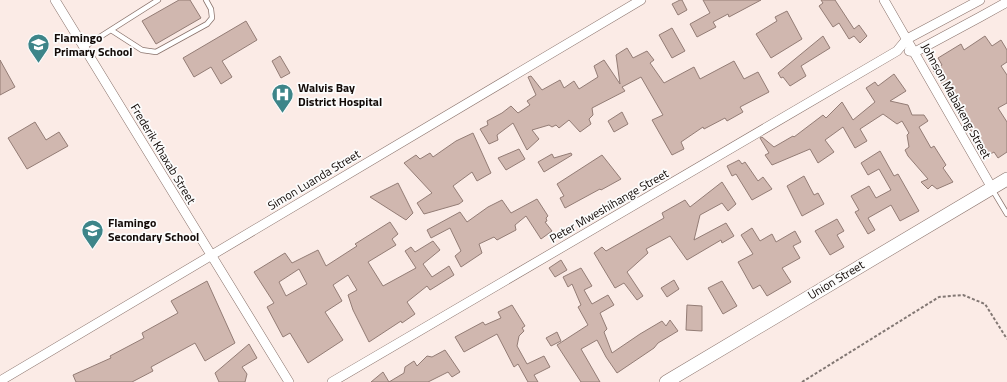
<svg xmlns="http://www.w3.org/2000/svg" width="1007" height="382" font-family="'Titillium Web',sans-serif">
<rect width="100%" height="100%" fill="#fbebe6"/>
<!-- building -->
<path fill="#d0b7af" stroke="#937c75" fill-rule="evenodd" d="M179,0H190L201,18L156,44L142,21Z
M680,0H682L687,10L678,15L672,4Z
M703,0H761L729,17L728,14L713,22L716,27L697,37L690,24L710,13Z
M821,0H835L854,29L859,25L867,36L860,43L854,36L849,39L839,23L833,27L819,6L823,3Z
M787,11L802,39L771,58L756,34L777,21L775,17Z
M246,21L257,40L222,61L232,77L221,84L211,67L194,77L183,58Z
M672,28L685,51L672,58L659,35Z
M823,36L830,48L801,66L806,76L790,86L783,77L781,78L778,73Z
M985,36L992,46L1001,40L1007,50V62L1001,66L1007,75V103L998,108L1007,122V152L998,158L994,152L987,156L954,104L955,103L933,70L942,65L938,58L961,44L964,50Z
M627,48L633,58L647,51L654,60L650,63L664,83L694,67L700,79L734,61L744,79L758,72L769,92L740,107L743,112L727,121L725,118L704,129L703,127L681,142L684,149L672,155L652,120L663,115L641,77L622,87L625,91L592,108L593,115L589,119L591,124L580,132L569,120L559,128L556,125L552,127L549,125L532,130L539,139L527,150L513,123L497,135L498,140L489,144L480,129L488,125L487,121L502,113L511,106L518,113L530,105L527,101L536,95L528,77L531,76L542,90L560,80L564,88L574,81L579,89L598,77L594,66L604,60L620,84L616,55Z
M280,56L290,73L281,78L272,61Z
M0,60L15,87L0,95Z
M894,74L906,91L890,101L908,105L912,115H924L928,121L919,127L931,148L934,146L946,165L943,168L953,182L937,189L932,185L928,189L921,182L928,179L908,156L905,150L909,147L907,135L909,133L902,121L897,124L883,114L860,129L867,141L855,148L843,127L825,140L834,152L818,163L810,149L772,165L765,155L769,153L760,138L762,137L774,147L793,136L794,137L823,115L826,118L842,102L853,120L875,102L866,88L875,82L878,86Z
M622,112L628,124L614,132L608,121Z
M35,122L46,140L59,132L68,146L27,169L8,138Z
M473,133L491,173L477,181L472,172L453,186L463,201L459,204L424,214L417,203L432,193L404,163L416,155L420,159L430,153L433,157L456,141Z
M519,149L525,159L506,170L498,158Z
M880,151L894,176L898,174L919,211L900,221L891,205L868,218L875,230L868,234L855,212L859,210L851,196L869,186L876,198L891,190L879,169L868,175L861,163Z
M571,153L572,155L544,172L538,162L552,154L554,158Z
M602,155L621,179L601,190L600,189L565,208L560,198L564,196L557,184Z
M739,160L742,164L745,162L758,181L763,177L772,189L752,200L736,174L732,176L727,166Z
M804,176L814,195L818,193L824,204L802,216L787,186Z
M722,182L736,204L728,211L722,203L700,215L694,240L726,223L734,236L722,243L721,240L687,260L670,236L646,249L648,253L627,272L643,296L637,300L624,283L615,288L594,253L602,247L606,251L664,218L662,213L685,200L690,207Z
M398,183L413,213L406,220L370,197Z
M537,199L548,216L546,218L547,221L545,222L552,231L541,239L526,216L515,225L516,230L497,240L494,237L479,244L482,253L461,267L455,256L461,251L450,228L431,238L427,230L460,212L467,222L488,207L502,200L511,213Z
M837,219L844,231L837,235L844,247L830,255L815,231Z
M390,222L398,234L392,239L396,245L368,262L383,286L416,268L405,251L411,247L415,252L433,241L440,250L423,264L432,277L449,266L454,275L430,290L427,286L407,302L415,314L402,323L401,321L369,342L353,310L348,295L357,290L348,275L333,285L342,301L325,312L343,340L308,363L290,333L283,337L267,307L274,303L254,272L285,253L292,263L318,250L326,266L357,246L355,244ZM299,269L307,284L286,296L279,282Z
M752,228L760,241L772,234L776,242L795,231L801,242L793,246L800,258L782,268L791,282L767,296L760,285L753,289L738,262L753,254L741,235Z
M561,260L567,270L555,277L549,268Z
M581,268L592,286L584,290L592,304L608,295L614,305L600,313L607,329L604,332L612,353L640,334L662,321L666,326L670,320L678,331L658,343L654,348L617,373L606,357L597,340L581,349L600,382H581L557,345L588,325L578,307L581,305L572,284L568,287L563,277Z
M674,280L679,289L667,297L661,288Z
M207,281L235,343L205,361L195,343L151,367L153,371L132,382H76L73,375L111,358L110,356L144,338L142,333L178,313L171,301Z
M722,281L737,306L723,314L708,288Z
M512,305L525,326L522,328L524,331L519,336L517,346L527,364L544,356L550,367L534,375L538,382H528L518,364L514,367L497,334L464,352L455,337L483,322L485,325L501,318L498,312Z
M687,305L702,306V331L686,330Z
M557,332L561,341L551,346L546,338Z
M249,344L257,358L242,367L247,374L245,382H219L215,373Z
M445,350L460,372L452,377L448,372L428,382H389L404,373L405,367L414,361L417,366L427,356L432,357Z
M383,372L389,382H371Z"/>
<g fill="none" stroke-linecap="round" stroke-linejoin="round">
<defs>
<path id="service" d="M111,30L142,50L156,52L207,24L212,18L211,9L206,0
M84,47L158,0
M992,189L1007,214"/>
<path id="minor" d="M55,0L289,382
M884,0L992,188
M909,51L915,52L980,17L1007,2
M0,381L641,0
M332,382L897,51L907,39L980,0"/>
<path id="secondary" d="M666,382L1007,179"/>
</defs>
<!-- service casing -->
<use href="#service" stroke="#89726b" stroke-width="6"/>
<!-- minor casing -->
<use href="#minor" stroke="#89726b" stroke-width="10"/>
<!-- secondary casing -->
<use href="#secondary" stroke="#89726b" stroke-width="14"/>
<!-- path -->
<path stroke="#827773" stroke-width="2" stroke-dasharray="3 2" stroke-linecap="butt" d="M802,382L939,297L963,295L985,304L1007,339"/>
<!-- service -->
<use href="#service" stroke="#fff" stroke-width="4.5"/>
<!-- minor -->
<use href="#minor" stroke="#fff" stroke-width="9"/>
<!-- secondary -->
<use href="#secondary" stroke="#fff" stroke-width="13"/>
</g>
<!-- icons -->
<defs>
<symbol id="school-pin" viewBox="-11 -11 22 30"><path d="M0 17L-7.5 6A9.5 9.5 0 1 1 7.5 6Z" fill="#3d8589" stroke="#fcfcfc"/><path d="M0-5L7-2L0 1L-7-2ZM-4 1L0 2.5L4 1V4Q0 6-4 4Z" fill="#fff"/></symbol>
<symbol id="hospital-pin" viewBox="-11 -11 22 30"><path d="M0 17L-7.5 6A9.5 9.5 0 1 1 7.5 6Z" fill="#3d8589" stroke="#fcfcfc"/><path d="M-5-5h3v3.5h4V-5h3V5h-3V1.5h-4V5h-3Z" fill="#fff"/></symbol>
</defs>
<g fill-rule="evenodd">
<use href="#school-pin" x="26" y="32" width="25" height="34"/>
<use href="#hospital-pin" x="270" y="82" width="25" height="34"/>
<use href="#school-pin" x="80" y="218" width="25" height="34"/>
</g>
<g text-anchor="middle" stroke-width="3.5" stroke-linejoin="round" paint-order="stroke">
<!-- poi labels -->
<g font-size="12" font-weight="bold" fill="#120a07" stroke="#fcfcfc" text-anchor="start">
<text x="54" y="42">Flamingo<tspan x="54" dy="14">Primary School</tspan></text>
<text x="298" y="92">Walvis Bay<tspan x="298" dy="14">District Hospital</tspan></text>
<text x="108" y="227">Flamingo<tspan x="108" dy="14">Secondary School</tspan></text>
</g>
<!-- street labels -->
<g font-size="12" fill="#120a07" stroke="#fcfcfc">
<text transform="translate(956 101) rotate(61)" y="4">Johnson Mabakeng Street</text>
<text transform="translate(163 154) rotate(59)" y="4">Frederik Khaxab Street</text>
<text transform="translate(314 180) rotate(-31)" y="4">Simon Luanda Street</text>
<text transform="translate(609 206) rotate(-30)" y="4">Peter Mweshihange Street</text>
<text transform="translate(836 280) rotate(-31)" y="4">Union Street</text>
</g>
</g>
</svg>
